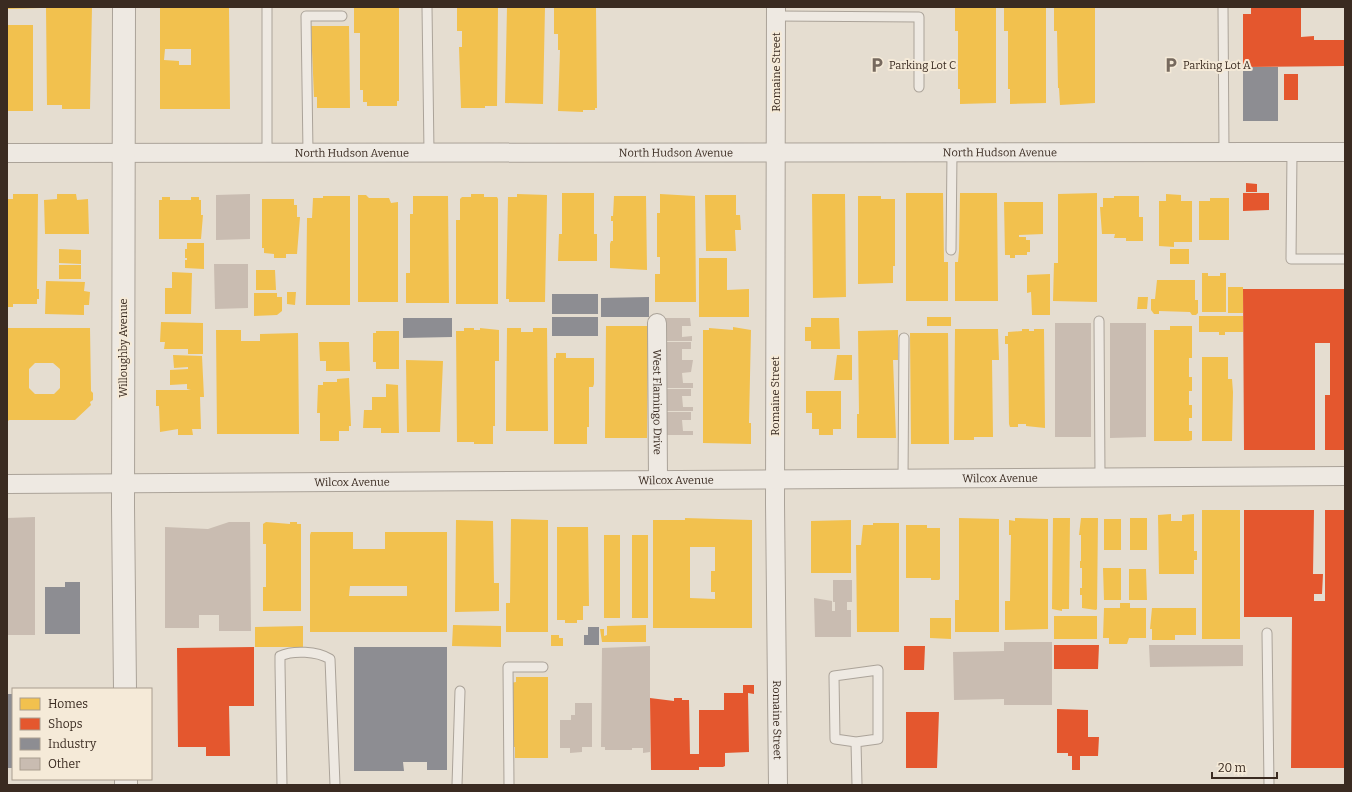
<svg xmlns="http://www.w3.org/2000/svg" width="1352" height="792" font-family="Bitter,serif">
<rect width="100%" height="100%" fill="#e5ddd0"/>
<!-- homes -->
<path fill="#f2c14e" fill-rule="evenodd" d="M7,7H41V8L7,9Z
M46,7H92L90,109H62V105H47Z
M160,7H229L230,109H160ZM165,49H191V65H179V61L164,60Z
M354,7H399V101H397V106H367V102H363V90H360V33H354Z
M457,7H498L497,106H485V108H461L459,47H462V31H457Z
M507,7H545L543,104L505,103Z
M554,7H596L597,108H595V110H583V112L558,111L560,50H558V34H554Z
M955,7H996V103L960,104V89H958V31H955Z
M1004,7H1046V103L1010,104V89H1008V31H1004Z
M1054,7H1095V103L1060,105L1059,88H1058L1057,31H1054Z
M7,25H33V111H7Z
M311,26H349L350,108H317V97H314Z
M562,193H594V234H597V261H558L559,234H562Z
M906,193H943L944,262H948V301H906Z
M960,193H997L998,301H955V262H958L959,251Z
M1097,193V302L1053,301L1054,263H1058V194Z
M13,194H38L37,289H39V299H37V304H13V307H7V199H13Z
M57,194H76L77,200L88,199L89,234H45L44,200L57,199Z
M471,194H484V197H497L498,199V304H456V220H460V199L462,197H471Z
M517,194L547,195L545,302H509V299H506L508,197H517Z
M660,194L695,196L696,302H655V274H660V257H657V213H660Z
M812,194H845L846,297L813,298Z
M1166,194L1181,195V201H1192V242H1174V247L1159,246V201H1166Z
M358,195H366L369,198H389L391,203L398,202V302H358Z
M705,195H736V215H740L741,230H735L736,251H706Z
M323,196H350V305H306L307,218H312L313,198H323Z
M413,196H448L449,303H406V273H410V214H413Z
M614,196H646L647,270L610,268V244L611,241H613V221H611V216H613Z
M858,196H881V199H895V266H893V283L858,284Z
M1114,196H1139V217H1143V241H1126V238H1114L1115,234H1102L1100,207H1103V198H1114Z
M162,197H170V200H191V197H199V200H201V215H203L201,239H159V200H162Z
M1210,198H1229V240H1199V201H1210Z
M262,199H294V205H297V217H300L297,254H286V258H274V254L264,253V248H262Z
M1004,202H1043V234L1019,235V237H1026V240H1030V252H1027V255H1015V258H1010V255H1005Z
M187,243H204V269L185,268V260H187V258H185V249H187Z
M59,249L81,250V264L59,263Z
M1170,249H1189V264H1170Z
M699,258H727V290L749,289V317H699Z
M59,265H81V279H59Z
M256,270H275L276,290H256Z
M172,272L192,273L191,314H165V288H172Z
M1202,273H1208V276H1220V273H1226V312H1202Z
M1050,274V315H1032L1031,292L1027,293V275Z
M1157,280H1195V300H1198V313L1196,315H1192L1190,312L1159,311V314H1154L1151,310V299H1155Z
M46,281L85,282L84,291L90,292L89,305H84V315L45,314Z
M1228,287H1243V313H1228Z
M287,292H296L295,305L287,304Z
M254,293H277V297H282V311L277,315L254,316Z
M1138,297H1148L1147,309H1137Z
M1199,316H1243V332H1225V335H1219V332H1199Z
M927,317H951V326H927Z
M811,318H839L840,349H811V341H805V327H811Z
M161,322L203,323V354H188V349H164L165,342H160Z
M606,326H648L647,438H605Z
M1170,326H1192V358H1189V377H1192V391H1189V405H1192V418H1189V431H1192V440L1189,441H1154V330H1170Z
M733,327L751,330L749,423H751V444L703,443V330H709V328L733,330Z
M7,328H90L91,391L93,393V400L90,402L91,405L75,420H9L7,422ZM35,363H53L60,369V388L54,394H35L29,388V369Z
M464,328H474V330H480V328L499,330V361H495V426H493V444H474V442H457L456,331H464Z
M507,328H521V332H533V328H547L548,431H506Z
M955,329H998L999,360H992L993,437H974V440H954Z
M1022,329H1029V331H1034V329H1044L1045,428L1026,426V424H1018V427H1010L1009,424L1008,344H1005V336H1008V332L1022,331Z
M216,330H241V341H260V334L298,333L299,434H217Z
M898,330V360H893L896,438H857V414H859L858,331Z
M376,331H399V369H376V362H373V333H376Z
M910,333H948L949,444H911Z
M319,342H349L350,371H326V361H320Z
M556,353H566V358H594V384L593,387H589V427H587V444H554V358H556Z
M173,355L202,356L204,397H200L201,429H192L193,435H178V429L160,432L159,406H156V390H191L187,389V384L170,385V370L188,369V367L174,368Z
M837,355H852V380H834Z
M1202,357H1228V379H1232L1233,392L1232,441H1202Z
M406,360L443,361L440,432H407Z
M349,378L351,426H349V431H339V441H320V413H317L318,385H323V382H337V379Z
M386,384L398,385L399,433H381V428H363L364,410H372V397H386Z
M806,391H841V429H833V435H819V429H812V413H806Z
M1202,510H1240V639H1202Z
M1171,514V521H1182V515L1194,514V551H1197V560H1194V574H1159L1158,515Z
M685,518L752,520V628H653V520H685ZM690,547H715V571H711V592H715V599L690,598Z
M959,518L999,519V632H955V600H959Z
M1015,518L1048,519V629L1005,630V601H1010L1011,535H1009V520L1015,521Z
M1053,518H1070L1069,609H1062V611L1052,609Z
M1081,518H1098L1097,609L1096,610L1082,608V595H1080V588H1082V568H1080V561H1081V535H1079Z
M1130,518H1147V550H1130Z
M511,519L548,520V632H506V603H510Z
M1104,519H1121V550H1104Z
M456,520L493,521L494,583H499V611L455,612Z
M851,520V573H811V521Z
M266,522L290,524V522H297V524H301V611H263V587H266V544H263V524Z
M873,523H899V632H857L856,545H861L863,525H873Z
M906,525H927V528H940V579L939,580H931V578H906Z
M557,527H588L589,606H583V620H577V623H565V620H557Z
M311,532H353V549H385V532H447V632H310V535ZM350,586H407V596H349Z
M604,535H620V618H604Z
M632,535H648V618H632Z
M1103,568H1121V600H1104Z
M1129,569H1146L1147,600H1129Z
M1120,603H1130V608H1146V638H1129L1127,644H1109V638H1103L1104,608H1120Z
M1152,608H1196V635H1175V640H1152V629H1150Z
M1054,616H1097V639H1054Z
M930,618H951V639L930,638Z
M453,625L501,626V647L452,646Z
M646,625V642H602L600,629H604V636L607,635V626Z
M303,626V647H255V627Z
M551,635H559V638H563V646H551Z
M516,677H548V758H515V747H513V699H510V683L516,682Z"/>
<!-- shops -->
<path fill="#e4572e" d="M1251,7H1301V37L1314,36V40H1345V66L1243,67V14H1251Z
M1284,74H1298V100H1284Z
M1246,183L1257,184V192H1246Z
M1243,193H1269V210L1243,211Z
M1243,289H1345V450H1325V395H1330V343H1315V450H1244Z
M1244,510H1314L1313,574H1323L1322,594H1314V601H1325V510H1345V768H1291L1292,617H1244Z
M1054,645H1099L1098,669H1054Z
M904,646H925L924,670H904Z
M254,647V706H229L230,756H206V747H178L177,648Z
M743,685H754V694L748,693L749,752L725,753V766L723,767H699V770H651L650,698L674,701V698H682V700H689L690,754H699V710H724V693H743Z
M1057,709L1088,710V737H1099L1098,756H1080V770H1072V756H1068V753H1057Z
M906,712H939L937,768H906Z"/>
<!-- industry -->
<path fill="#8d8d92" d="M1243,67H1278V121H1243Z
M552,294H598V314H552Z
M649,297V317H601V298Z
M552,317H598V336H552Z
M403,318H452V337L403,338Z
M65,582H80V634H45V587H65Z
M588,627H599V645H584V635H588Z
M354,647H447V770H427V762H403L404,771H354Z
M7,694H13V768H7Z"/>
<!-- building -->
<path fill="#c9bcb1" d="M250,194V239L216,240V195Z
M214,264H248V308L215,309Z
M665,318H690L691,326H682V337L692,336V341H665Z
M1055,323H1091V437H1055Z
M1110,323H1146V437L1110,438Z
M665,342H691V349H682V360H693L691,372L682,373L683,383H693V388H666Z
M665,389H691V396H682L683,407H693V411H666Z
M665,412H691V420H682L683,431H693V435H666Z
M35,517V635H7V518Z
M229,522H250L251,631H219V615H199V628H165V527L208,529Z
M833,580H852V602H847V610H851V637H815L814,598L832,601V611H835V602H833Z
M1004,642H1052V705H1004V699L954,700L953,652L1004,651Z
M1149,645H1243V666L1150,667Z
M650,646V752L643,753V748H632V750H605V747H601L602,648Z
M575,703H592V747H582V752L570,753V748H560V720H571V715H575Z"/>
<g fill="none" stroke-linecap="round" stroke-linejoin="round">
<defs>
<path id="service" d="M267,7V152
M427,7L429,152
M1223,7L1224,152
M776,16L919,17V87
M308,152L306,16H342
M1292,152L1291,259H1345
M951,250L952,153
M1099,321L1100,476
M903,479L904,338
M1267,633L1269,785
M878,670V739L856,742L835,739L834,676Z
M856,742L857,785
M282,785L280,665V656C293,650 317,651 330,659L335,785
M457,785L460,691
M509,785L508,667H543"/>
<g id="minor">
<path id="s1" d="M776,7L775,504L778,785"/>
<path id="s2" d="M7,153L1345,152"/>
<path id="s3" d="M657,323L658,480"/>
<path id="s4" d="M7,484L1345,476"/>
</g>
<path id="tertiary" d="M124,7L123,507L125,689
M126,785V779"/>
</defs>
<!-- service casing -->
<use href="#service" stroke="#aba399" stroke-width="11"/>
<!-- minor casing -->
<use href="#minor" stroke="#aba399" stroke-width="20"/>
<!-- tertiary casing -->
<use href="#tertiary" stroke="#aba399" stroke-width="24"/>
<!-- service -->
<use href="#service" stroke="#eee9e2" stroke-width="9"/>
<!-- minor -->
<use href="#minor" stroke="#eee9e2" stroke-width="18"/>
<!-- tertiary -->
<use href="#tertiary" stroke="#eee9e2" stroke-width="22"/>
</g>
<!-- icons -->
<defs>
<symbol id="parking-bare" viewBox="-9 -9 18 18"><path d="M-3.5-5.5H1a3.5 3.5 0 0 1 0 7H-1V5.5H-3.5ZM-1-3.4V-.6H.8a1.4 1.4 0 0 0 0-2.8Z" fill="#76695e" stroke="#f5ead8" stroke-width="2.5" paint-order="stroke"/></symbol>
</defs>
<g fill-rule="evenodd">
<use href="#parking-bare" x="866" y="54" width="22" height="22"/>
<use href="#parking-bare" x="1160" y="54" width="22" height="22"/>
</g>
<g text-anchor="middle" stroke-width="4" stroke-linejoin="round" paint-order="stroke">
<!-- poi labels -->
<g font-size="11" fill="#3a2b21" stroke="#f5ead8" text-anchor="start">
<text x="889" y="69">Parking Lot C</text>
<text x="1183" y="69">Parking Lot A</text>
</g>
<!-- street labels -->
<g font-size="11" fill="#3a2b21" stroke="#f5ead8">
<text transform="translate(776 72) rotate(-90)" y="4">Romaine Street</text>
<text dy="4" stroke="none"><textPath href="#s2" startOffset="345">North Hudson Avenue</textPath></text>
<text dy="4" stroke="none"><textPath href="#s2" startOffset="669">North Hudson Avenue</textPath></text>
<text dy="4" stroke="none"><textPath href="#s2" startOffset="993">North Hudson Avenue</textPath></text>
<text transform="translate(123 348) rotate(-90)" y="4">Willoughby Avenue</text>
<text transform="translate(775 396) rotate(-90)" y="4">Romaine Street</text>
<text dy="4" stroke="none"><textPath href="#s3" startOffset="79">West Flamingo Drive</textPath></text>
<text dy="4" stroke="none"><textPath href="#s4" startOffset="993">Wilcox Avenue</textPath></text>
<text dy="4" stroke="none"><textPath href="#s4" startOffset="669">Wilcox Avenue</textPath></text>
<text dy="4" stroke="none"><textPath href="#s4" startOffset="345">Wilcox Avenue</textPath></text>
<text dy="4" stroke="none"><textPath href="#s1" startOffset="713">Romaine Street</textPath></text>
</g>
</g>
<!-- border -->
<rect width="1352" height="792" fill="none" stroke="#3a2b21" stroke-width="16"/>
<!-- legend -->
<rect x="12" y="688" width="140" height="92" fill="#f5ead8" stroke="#aa9e8f"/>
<rect x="20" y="698" width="20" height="12" fill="#f2c14e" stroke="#aa9e8f"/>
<text x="48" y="708" font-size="12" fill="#3a2b21">Homes</text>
<rect x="20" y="718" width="20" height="12" fill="#e4572e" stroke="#aa9e8f"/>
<text x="48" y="728" font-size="12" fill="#3a2b21">Shops</text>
<rect x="20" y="738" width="20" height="12" fill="#8d8d92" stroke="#aa9e8f"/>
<text x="48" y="748" font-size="12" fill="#3a2b21">Industry</text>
<rect x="20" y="758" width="20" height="12" fill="#c9bcb1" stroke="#aa9e8f"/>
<text x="48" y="768" font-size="12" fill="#3a2b21">Other</text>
<!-- scale -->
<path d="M1212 772v6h65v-6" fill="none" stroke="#3a2b21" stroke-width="2"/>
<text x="1218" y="772" font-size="12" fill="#3a2b21" stroke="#f5ead8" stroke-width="3" paint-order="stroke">20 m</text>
</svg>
